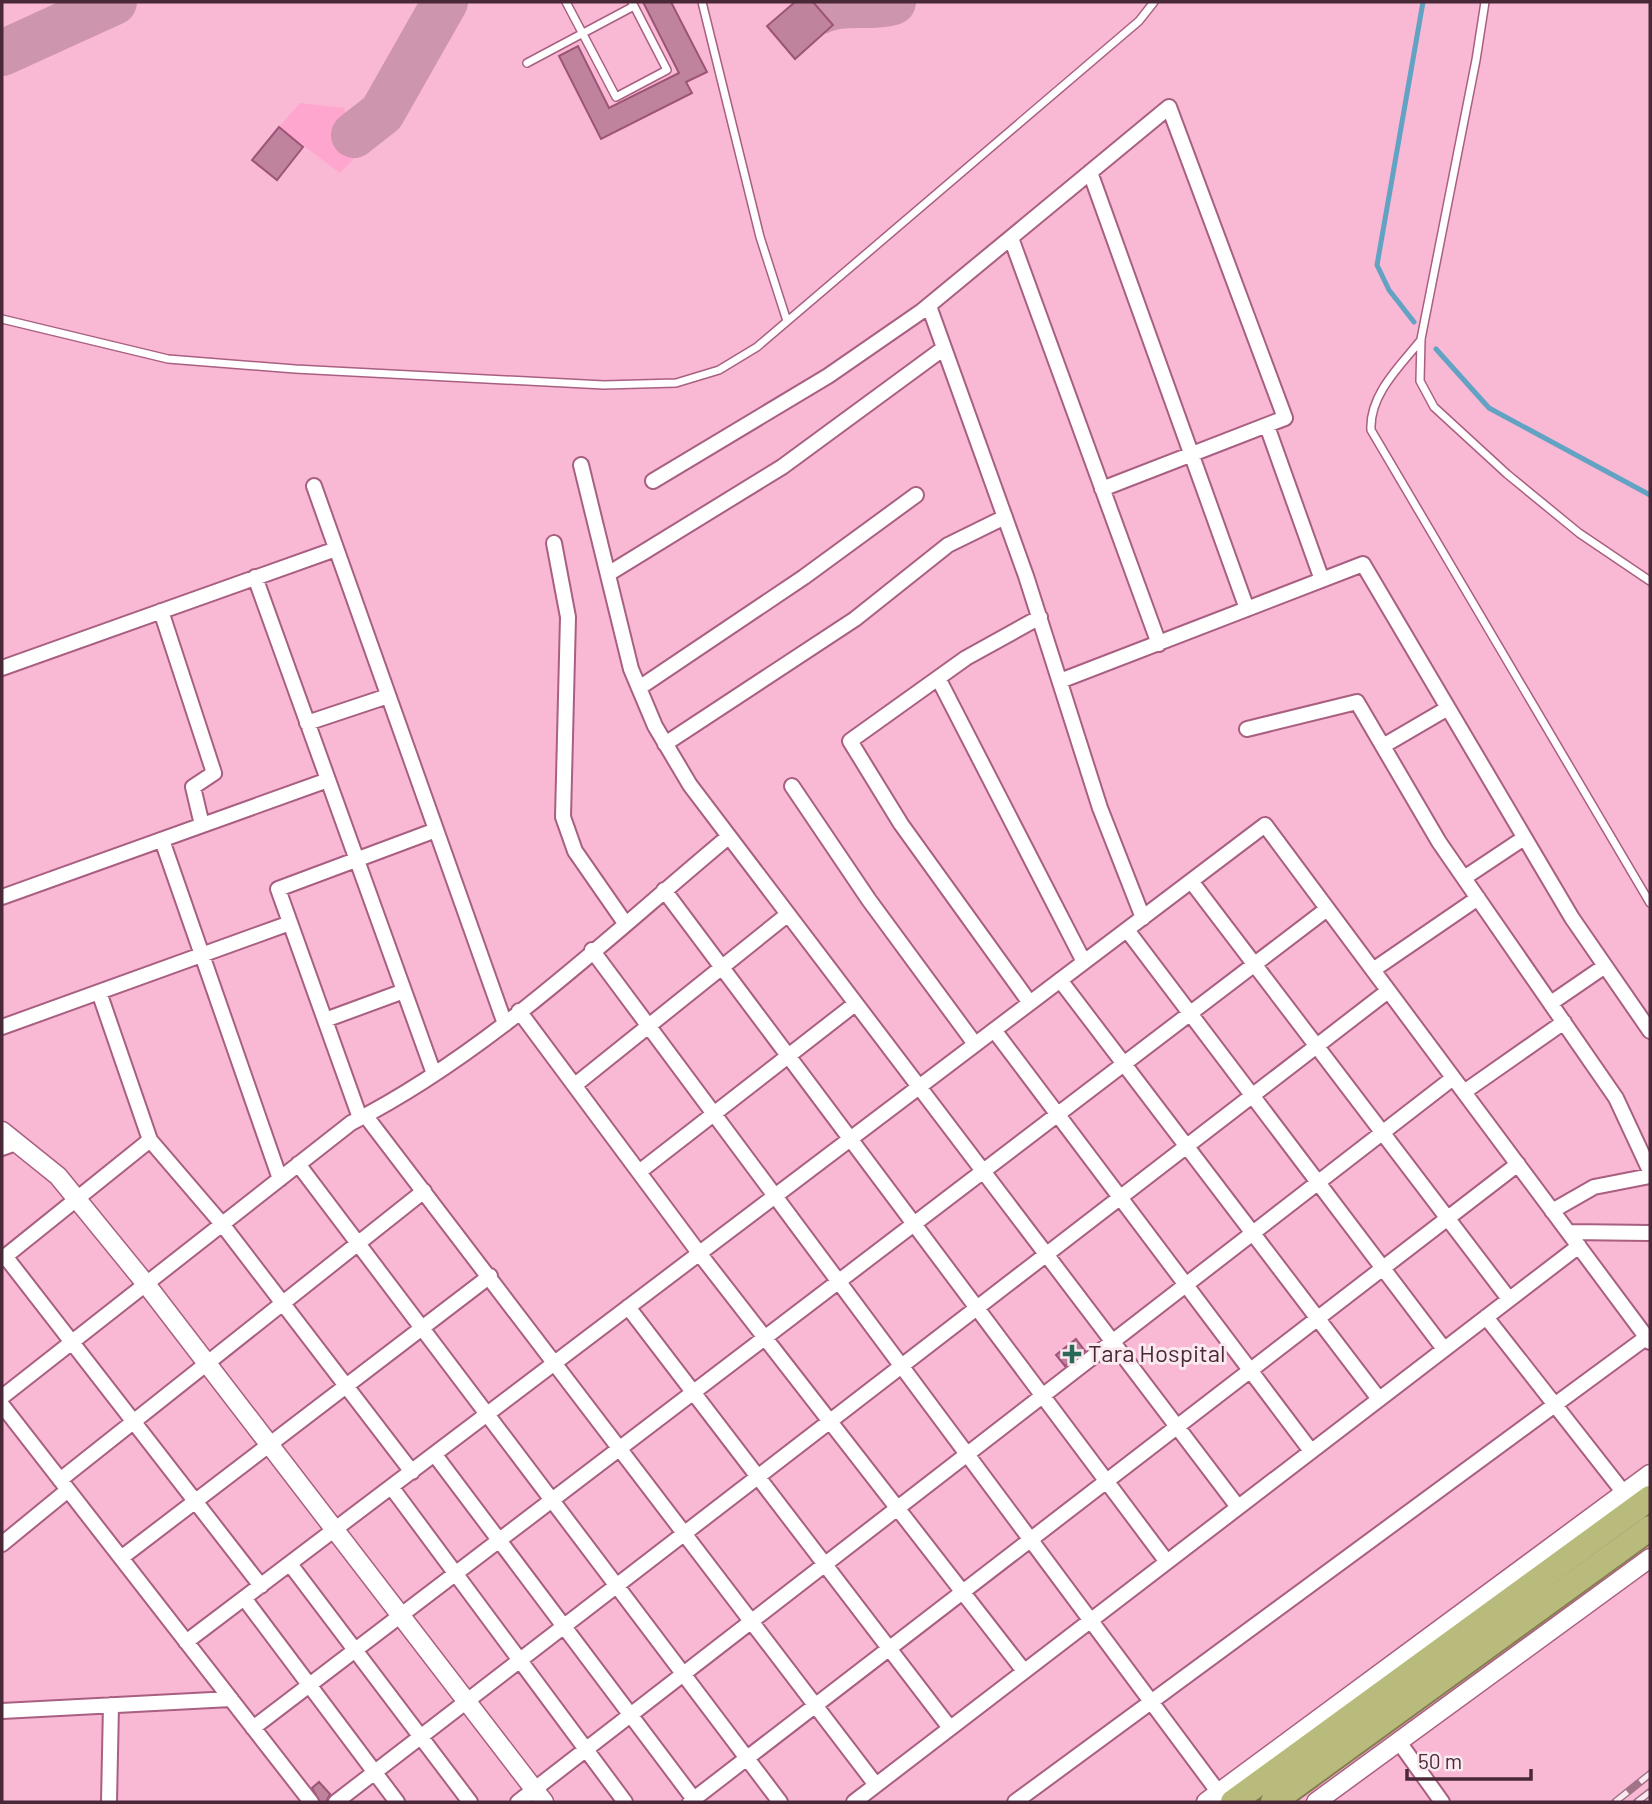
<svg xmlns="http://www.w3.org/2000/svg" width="1652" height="1804" font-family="Barlow,sans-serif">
<rect width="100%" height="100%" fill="#f9b8d4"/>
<!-- built -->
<path fill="#ffa6ce" d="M300,103L344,108L360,152L340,173L279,127Z"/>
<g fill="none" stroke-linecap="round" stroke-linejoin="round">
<!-- stream -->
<path stroke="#62a2c2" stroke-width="5" d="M1414,322L1389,290L1377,265L1423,2
M1436,349L1489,408L1650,495"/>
<!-- taxiway -->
<path stroke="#ce95ae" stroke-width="46" d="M821,11C842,0 868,9 893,2
M2,53L114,2
M354,135L382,113L445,2"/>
</g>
<!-- building -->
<path fill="#bf839e" stroke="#9d5477" stroke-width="2" d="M643,2H671L707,72L686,82L692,93L601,139L559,56L578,46L609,108L679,73Z
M795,2H813L833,25L795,59L767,26Z
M279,127L303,147L277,180L252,160Z
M1076,1339L1085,1351L1065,1366L1056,1355Z
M319,1782L330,1794L326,1802H320L312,1788Z"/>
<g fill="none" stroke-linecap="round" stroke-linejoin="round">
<defs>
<path id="service" d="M566,2L616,97L667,70L632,2
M702,2L760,237L787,321
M1485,2L1476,60L1421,339L1420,381L1434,407L1507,474L1579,533L1650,581
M527,63L634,6
M2,319L168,359L295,369L604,385L676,383L719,370L757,347L1139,21L1154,2
M1421,340C1400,366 1369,395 1371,430L1650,903"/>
<path id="minor" d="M1090,172L1247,609
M1011,238L1159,644
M929,306L1026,576L1100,808L1143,918
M1267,426L1322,580
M581,465L631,669L655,726L690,785L1238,1507
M653,481L828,376L922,311L1169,107L1285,418L1102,489
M314,486L505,1024
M554,543L568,617L563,817L575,851L625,923
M608,574L782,467L944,348
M255,577L434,1074
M161,611L214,773L193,787L202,825
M2,668L336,549
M938,678L1084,962
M1060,681L1363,564L1572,918L1650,1031
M639,688L804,577L916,495
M307,723L388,696
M1247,729L1357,702L1439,842L1616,1098L1650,1171
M665,744L855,619L948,545L1005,517
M1383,746L1448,708
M792,786L869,900L975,1044
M162,840L280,1179
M1464,878L1524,838
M1191,881L1509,1299
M664,890L1167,1562
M2,897L328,780
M1127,930L1444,1349
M592,950L1219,1793
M1373,970L1478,898
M1060,980L1379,1399
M1030,1003L901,824L850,741L966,658L1040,617
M1551,1003L1605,966
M519,1011L699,1253L1024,1671
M325,1020L404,991
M2,1027L290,923
M994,1030L1311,1451
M575,1085L787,915
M1464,1092L1564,1022
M365,1115L876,1785
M360,1118L278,889L436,830
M150,1140L222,1224L412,1472
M2,1148L16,1143
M298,1164L780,1802
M639,1172L855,1004
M1552,1211L1594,1187L1650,1176
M1569,1232L1650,1233
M5,1256L261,1586
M2,1259L150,1140L99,992
M628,1307L950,1728
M1486,1317L1624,1493
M2,1397L351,1123C489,1053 608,937 727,838
M2,1405L311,1802
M435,1455L696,1802
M60,1480L424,1191
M392,1488L625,1802
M2,1544L68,1490
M121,1558L490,1276
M290,1564L470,1802
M244,1598L397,1802
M186,1642L1265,825L1650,1342
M2,1711L231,1699
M253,1728L1327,909
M1399,1742L1442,1802
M109,1802L111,1705
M336,1802L1388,991
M518,1802L1453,1078
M690,1802L1518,1164
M854,1802L1579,1246
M1015,1802L1647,1337"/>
<path id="tertiary" d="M2,1131L58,1176L146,1284L544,1802
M1206,1802L1650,1474
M1316,1802L1650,1558"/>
<path id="trunk" d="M1233,1802L1650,1498
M1273,1802L1650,1528"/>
</defs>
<!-- service casing -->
<use href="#service" stroke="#a95f81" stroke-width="10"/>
<!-- minor casing -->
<use href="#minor" stroke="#a95f81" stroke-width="18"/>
<!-- tertiary casing -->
<use href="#tertiary" stroke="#a95f81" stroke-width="21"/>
<!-- trunk casing -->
<use href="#trunk" stroke="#857d4f" stroke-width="28"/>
<!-- service -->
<use href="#service" stroke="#fff" stroke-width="7"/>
<!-- minor -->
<use href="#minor" stroke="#fff" stroke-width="14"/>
<!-- tertiary -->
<use href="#tertiary" stroke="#fff" stroke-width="18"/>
<!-- trunk -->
<use href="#trunk" stroke="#b8bb7c" stroke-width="24"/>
<defs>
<path id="rail" d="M1615,1802L1650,1774
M1637,1802L1650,1792"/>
</defs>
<!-- rail casing -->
<use href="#rail" stroke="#a27287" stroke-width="8"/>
<!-- rail -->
<use href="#rail" stroke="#fbe9f0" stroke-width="5" stroke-dasharray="16" stroke-linecap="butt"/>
</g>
<!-- markers -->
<path fill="#296957" stroke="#fbe9f0" stroke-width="2.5" d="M1068.5 1343.5h7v7h7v7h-7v7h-7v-7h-7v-7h7z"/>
<g text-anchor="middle" stroke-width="6" stroke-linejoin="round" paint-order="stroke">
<!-- poi labels -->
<g font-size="24" fill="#492937" stroke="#fbe9f0" text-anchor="start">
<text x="1088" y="1362">Tara Hospital</text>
</g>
</g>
<!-- border -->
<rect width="1652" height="1804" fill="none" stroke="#492937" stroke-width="7"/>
<!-- scale -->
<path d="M1407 1769v10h124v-10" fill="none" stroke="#492937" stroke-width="3.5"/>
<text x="1418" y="1769" font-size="21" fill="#492937" stroke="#fbe9f0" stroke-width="5" paint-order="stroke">50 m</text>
</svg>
